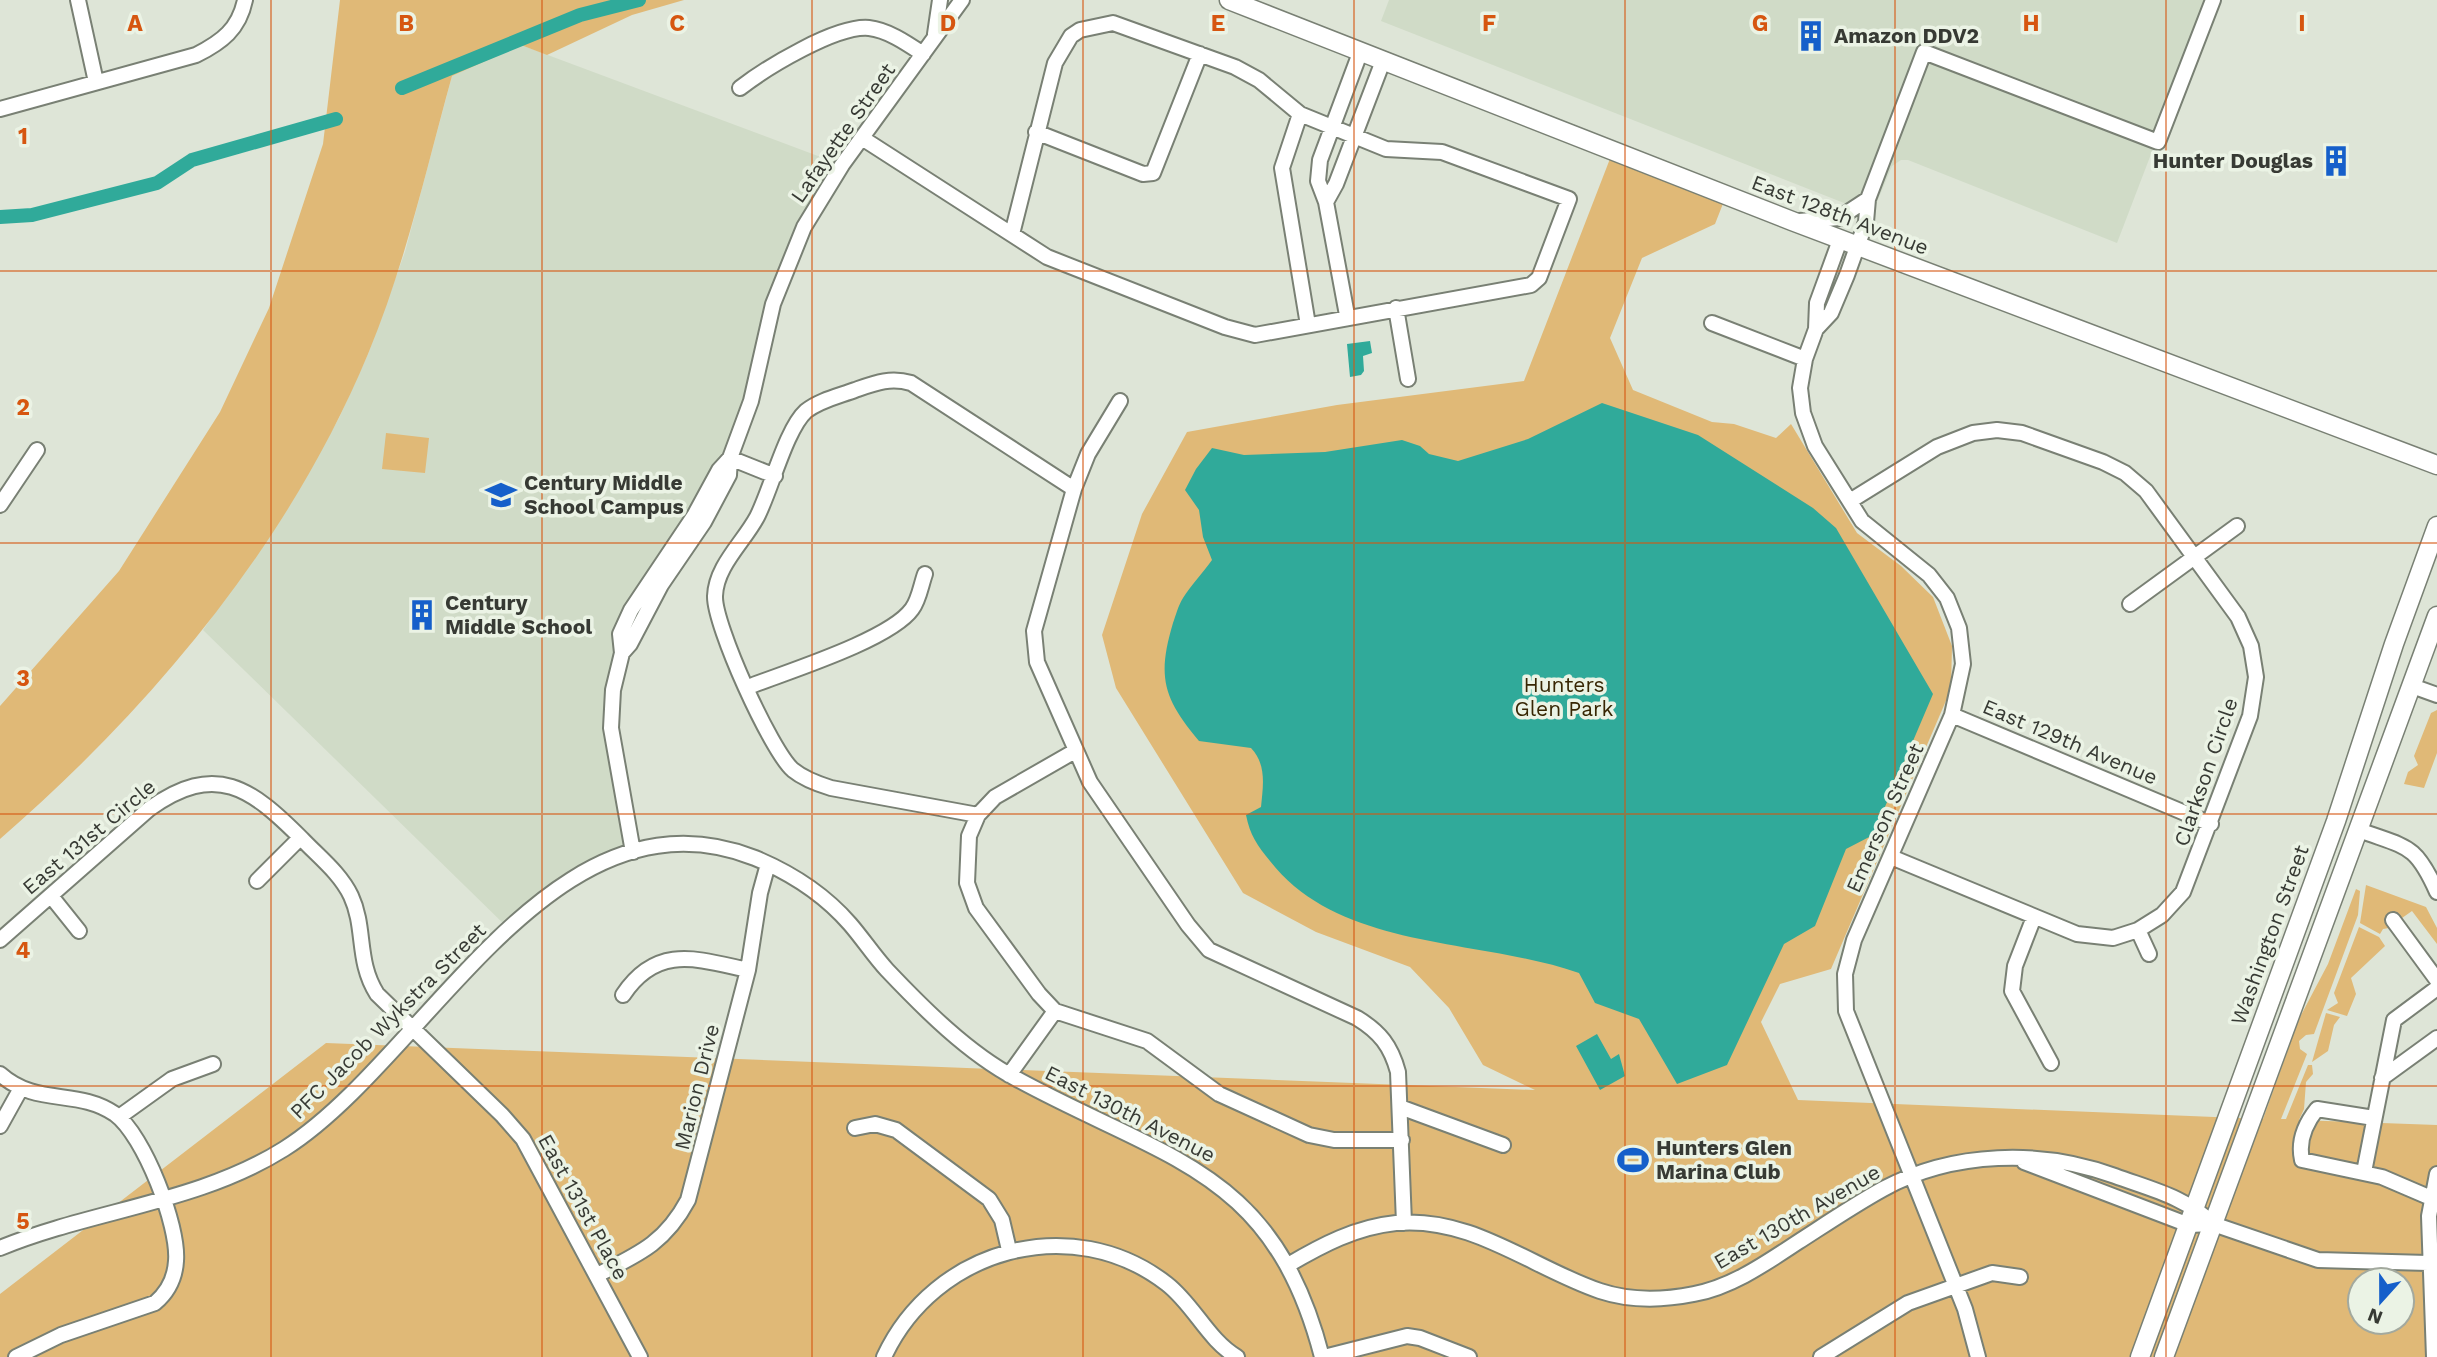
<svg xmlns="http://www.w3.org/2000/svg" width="2437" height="1357" font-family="'Work Sans',sans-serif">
<rect width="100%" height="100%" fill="#dee5d7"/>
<!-- built -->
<path fill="#d0dbc7" d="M1389,0H2210L2117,243L1908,160H1901L1892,166L1872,214L1381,21Z
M521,45L842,165L804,227L730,458L631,610L613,690L633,852L604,862L509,929L203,630L290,505L339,418L368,354L405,252L452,76Z"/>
<!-- green -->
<path fill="#e0b977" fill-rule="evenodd" d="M340,0H684L632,15L547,55L521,45L452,76C426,170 405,265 368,354C289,544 153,706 0,839V706L119,571L220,412L269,308L323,144Z
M1613,151L1726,196L1715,224L1642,258L1610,338L1633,390L1712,422L1734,424L1776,438L1791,424L1857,533L1901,566L1933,597L1952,646L1951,689L1831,969L1780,984L1761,1022L1798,1100L2263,1119L2299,1019L2328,964L2356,889L2360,891L2358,915L2314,1034L2306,1035L2299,1041L2300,1049L2307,1054L2281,1119H2286L2308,1065H2312L2313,1074L2306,1082L2304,1109L2299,1120L2437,1125V1357H0V1294L326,1043L1535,1090L1483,1065L1449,1008L1410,967L1316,932L1243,893L1116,688L1102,635L1142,514L1187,432L1337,405L1524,381ZM2360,1280H2402V1322H2360Z
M386,433L429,438L425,473L382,469Z
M2437,710V753L2424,788L2404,784L2408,772L2418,765L2414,756L2431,713Z
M2366,885L2426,907L2437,928V944L2412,911L2402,918L2399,915L2387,924L2389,928L2383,929L2380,934L2360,923Z
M2359,927L2379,937L2385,946L2351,978L2356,994L2347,1016L2327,1010L2338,1003L2334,993Z
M2326,1013L2340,1017L2334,1025L2328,1051L2312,1062Z"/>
<!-- water -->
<path fill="#30aa9a" d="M1370,341L1372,353L1363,356L1364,371L1361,375L1350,377L1347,344Z
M1602,403L1698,435L1813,508L1836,528L1933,694L1873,835L1846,849L1815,926L1784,944L1727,1065L1677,1084L1639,1019L1595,1003L1579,973C1480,938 1340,951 1270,861C1257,845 1250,835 1246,815L1261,807C1263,786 1267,765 1251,748L1199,741C1163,698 1157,677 1173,623C1176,615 1178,606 1183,598C1191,585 1203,573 1212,560L1203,537L1199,510L1185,490L1196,469L1212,448L1244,455L1325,452L1402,440L1420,446L1429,454L1458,461L1528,439Z
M1597,1034L1611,1059L1619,1054L1625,1076L1600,1090L1576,1046Z"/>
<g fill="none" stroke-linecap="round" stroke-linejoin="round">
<!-- canal -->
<path stroke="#30aa9a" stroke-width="14" d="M402,88L580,15L639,0
M0,217L32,215L157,183L192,160L336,119"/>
<defs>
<path id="minor" d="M78,0L96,82
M935,34L940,0
M740,88C766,68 836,25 869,28C888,30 908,44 923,54
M0,109L196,55C222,42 239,29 245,0
M1300,114L1282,168L1308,325
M1036,132L1143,174L1153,173L1200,54
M862,138L1047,257L1225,327L1255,335L1531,285L1539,278L1569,199L1442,152L1386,149L1300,114L1259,80L1235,67L1113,23L1080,30L1071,36L1055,63L1012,234
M1326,202L1336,184L1383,61
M1799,221L1839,218L1868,199
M1396,308L1408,379
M1347,315L1326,202L1318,181L1320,160L1360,53
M1712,323L1805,359
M1816,329L1817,303L1840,240
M1120,401L1088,454L1074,489L1034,631L1037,662L1090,782L1188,925L1209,950L1357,1018C1380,1032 1391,1046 1398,1072L1404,1223
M730,458L775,476
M1850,501L1937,447L1973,433L1997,430L2022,433L2103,462L2125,473L2146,491L2238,617L2251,646L2256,677L2250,716L2183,892L2162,915L2138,930L2113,938L2077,934L1891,857
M0,505L37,450
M2130,604L2237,526
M622,653L620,634L631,610L694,516L719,470L730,458
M2412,686L2437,695
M748,687C786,672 890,640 912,609C919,600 921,585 925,574
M1952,715L2211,824
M1075,751L995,797L978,815L969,836L967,883L976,908L1039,994L1055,1011L1147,1041L1219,1094L1309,1135L1334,1140H1402
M978,815L831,788C818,784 804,779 793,770C771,751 714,625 715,596C716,566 743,543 757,517C771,490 786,429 806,411C820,400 839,396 855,390C875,383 890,377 911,383L1074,489
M2359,830C2407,848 2415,843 2437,892
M633,852L611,728L613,690L622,653L630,644L661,585L704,522L729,475L730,458L751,401L773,304L804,227L842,165L962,0
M257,881L300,838
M51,896L79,931
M2034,917L2015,966L2012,991L2051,1063
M2393,920L2437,980
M2138,930L2149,954
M0,940L149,809C216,761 251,788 302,839C319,857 340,873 351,896C366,928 356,961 377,994L502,1115L523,1139L640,1357
M623,995C657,944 697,959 748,970
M0,1074C37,1107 77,1088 115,1114C144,1135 179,1226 176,1261C175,1278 168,1292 155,1303L61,1335L16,1357
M1009,1075L1055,1011
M2382,1078L2437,1038
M1400,1107L1503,1145
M119,1117L172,1079L213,1064
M2374,1118L2317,1109C2305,1124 2298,1142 2302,1160L2382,1177L2431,1198
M0,1126L20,1090
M855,1128L875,1124L896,1130L989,1199L1002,1220L1009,1250
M2024,1162L2189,1225L2213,1224L2318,1260L2428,1263
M2364,1172L2394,1020L2437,988
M0,1248C92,1210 198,1203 284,1149C427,1059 551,778 755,858C791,873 824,894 850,924C863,939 874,956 887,970C924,1009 968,1053 1015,1078C1166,1161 1273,1168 1322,1357
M1288,1265C1322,1245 1356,1227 1396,1223C1472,1216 1532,1268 1600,1291C1630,1301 1664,1300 1694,1294C1732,1287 1766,1263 1798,1242C1826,1224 1854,1205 1883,1189C1953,1151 2042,1149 2115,1176C2150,1189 2186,1197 2213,1224
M597,1275C639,1254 665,1243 688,1200L748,970L760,893L768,864
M884,1357C934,1249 1072,1210 1167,1284C1194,1305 1208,1340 1237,1357
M1324,1357L1407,1336L1420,1338L1469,1357
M1821,1357L1908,1303L1992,1273L2020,1277
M1978,1357L1965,1309L1846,1011L1845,974L1854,940L1952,715L1963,664L1959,628L1947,598L1929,575L1862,521L1815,446L1803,413L1800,388L1805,359L1816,329L1831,313L1847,275L1866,222L1868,199L1924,52L2158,142L2213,0
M2434,1357L2429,1216L2437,1174"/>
<path id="major" d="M1229,0L1792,221L2437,465
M2140,1357L2336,821L2394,644L2437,526
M2164,1357L2437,616"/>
</defs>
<!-- minor casing -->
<use href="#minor" stroke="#798074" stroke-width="18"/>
<!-- major casing -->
<use href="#major" stroke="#798074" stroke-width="21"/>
<!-- minor -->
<use href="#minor" stroke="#fff" stroke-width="14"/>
<!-- major -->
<use href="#major" stroke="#fff" stroke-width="18"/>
</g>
<!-- grid -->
<path fill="none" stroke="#d65610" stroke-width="2" stroke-opacity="0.55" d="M271,0V1357M542,0V1357M812,0V1357M1083,0V1357M1354,0V1357M1625,0V1357M1895,0V1357M2166,0V1357M0,271H2437M0,543H2437M0,814H2437M0,1086H2437"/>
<!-- icons -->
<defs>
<symbol id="building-bare" viewBox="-9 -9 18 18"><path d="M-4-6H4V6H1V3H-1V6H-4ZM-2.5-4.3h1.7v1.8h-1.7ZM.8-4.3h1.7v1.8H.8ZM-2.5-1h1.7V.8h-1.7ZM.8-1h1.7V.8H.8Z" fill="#155fca" stroke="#ebf3e5" stroke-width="2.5" paint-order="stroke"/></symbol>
<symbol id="school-bare" viewBox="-9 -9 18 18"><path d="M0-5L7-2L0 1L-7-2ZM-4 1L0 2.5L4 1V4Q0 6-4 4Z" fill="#155fca" stroke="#ebf3e5" stroke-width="2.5" paint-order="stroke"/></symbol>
<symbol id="stadium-bare" viewBox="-9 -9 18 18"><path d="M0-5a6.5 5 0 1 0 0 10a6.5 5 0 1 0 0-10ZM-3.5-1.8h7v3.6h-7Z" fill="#155fca" stroke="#ebf3e5" stroke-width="2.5" paint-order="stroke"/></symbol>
</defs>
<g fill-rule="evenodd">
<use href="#building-bare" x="1789" y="14" width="44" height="44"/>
<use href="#building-bare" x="2314" y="139" width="44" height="44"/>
<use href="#school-bare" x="479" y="473" width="44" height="44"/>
<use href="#building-bare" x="400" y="593" width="44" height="44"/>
<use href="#stadium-bare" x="1611" y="1138" width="44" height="44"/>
</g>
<g text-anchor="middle" stroke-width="7" stroke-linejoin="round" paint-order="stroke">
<!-- poi labels -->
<g font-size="21" font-weight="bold" fill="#373a34" stroke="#ebf3e5" text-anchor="start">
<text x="1834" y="43">Amazon DDV2</text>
<text x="2313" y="168" text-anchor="end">Hunter Douglas</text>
<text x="524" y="490">Century Middle<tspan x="524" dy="24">School Campus</tspan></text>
<text x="445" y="610">Century<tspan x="445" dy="24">Middle School</tspan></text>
<text x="1656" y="1155">Hunters Glen<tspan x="1656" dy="24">Marina Club</tspan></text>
</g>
<!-- street labels -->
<g font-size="21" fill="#373a34" stroke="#ebf3e5">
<text transform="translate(843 133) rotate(-55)" y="7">Lafayette Street</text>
<text transform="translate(1840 215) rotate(21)" y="7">East 128th Avenue</text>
<text transform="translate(2070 742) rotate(23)" y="7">East 129th Avenue</text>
<text transform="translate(2206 772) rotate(-71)" y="7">Clarkson Circle</text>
<text transform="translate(1885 818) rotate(-66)" y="7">Emerson Street</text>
<text transform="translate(89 837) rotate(-40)" y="7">East 131st Circle</text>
<text transform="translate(2270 935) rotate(-70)" y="7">Washington Street</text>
<text transform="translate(388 1021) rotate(-45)" y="7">PFC Jacob Wykstra Street</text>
<text transform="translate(697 1087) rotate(-76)" y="7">Marion Drive</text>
<text transform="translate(1130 1114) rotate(27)" y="7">East 130th Avenue</text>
<text transform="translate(583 1207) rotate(61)" y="7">East 131st Place</text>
<text transform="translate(1797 1217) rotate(-30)" y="7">East 130th Avenue</text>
</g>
<!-- park labels -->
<g font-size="21" fill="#372603" stroke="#ebf3e5">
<text x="1564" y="692">Hunters<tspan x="1564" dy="24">Glen Park</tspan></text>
</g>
</g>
<g font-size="23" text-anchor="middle" font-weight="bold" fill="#d65610" stroke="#ebf3e5" stroke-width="7" stroke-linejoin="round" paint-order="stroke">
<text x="135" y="31">A</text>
<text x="406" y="31">B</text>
<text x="677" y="31">C</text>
<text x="948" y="31">D</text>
<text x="1218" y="31">E</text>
<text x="1489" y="31">F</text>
<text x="1760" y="31">G</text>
<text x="2031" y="31">H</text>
<text x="2302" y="31">I</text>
<text x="23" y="144">1</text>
<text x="23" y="415">2</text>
<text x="23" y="686">3</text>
<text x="23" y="958">4</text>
<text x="23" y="1229">5</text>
</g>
<!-- north arrow -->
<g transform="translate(2381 1301) rotate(201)"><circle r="33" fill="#ebf3e5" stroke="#a3a99e" stroke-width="2"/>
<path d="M0-5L12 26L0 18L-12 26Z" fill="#155fca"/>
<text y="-10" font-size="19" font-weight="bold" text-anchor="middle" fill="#373a34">N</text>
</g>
</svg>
